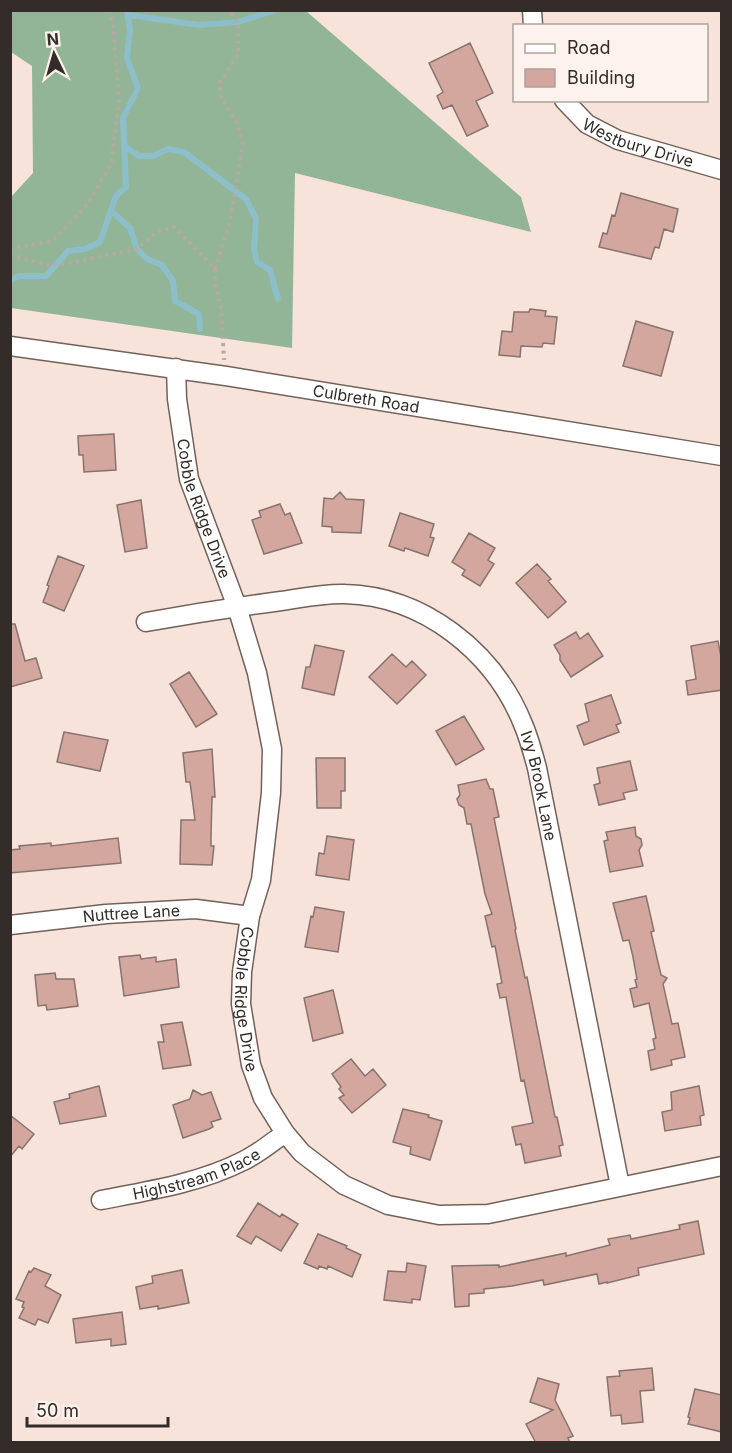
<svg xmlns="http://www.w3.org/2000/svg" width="732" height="1453" font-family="Inter,sans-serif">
<rect width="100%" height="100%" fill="#f7e3da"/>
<!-- forest -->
<path fill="#92b497" d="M11,10L306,11L521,197L531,232L295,173L292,348L11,308V197L33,173L32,66L11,52Z"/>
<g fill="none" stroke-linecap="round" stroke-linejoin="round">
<!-- stream -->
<path stroke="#8cbfc9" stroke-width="6" d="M128,15L200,25L238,22L273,11
M124,146L139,156H153L168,149L184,152L246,199L256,219L254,250L257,262L270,270L278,299
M111,211L130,228L137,249L147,259L162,265L173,281L175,301L199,314L200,329
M10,281L18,276H46L68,251L85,249L100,242L116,196L126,187L123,118L138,88L127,58L130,30L127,10"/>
</g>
<!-- building -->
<path fill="#d4a79e" stroke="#86736f" stroke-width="1.5" d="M470,43L493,93L476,101L488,126L467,136L452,105L443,109L437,96L443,92L429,63Z
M621,193L678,209L673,232L664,229L659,248L655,247L651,259L599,247L603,233L607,234L612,215L615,216Z
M530,309L546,311L545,316L557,317L554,344L543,343L542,347L521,346L520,357L499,355L502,331L512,332L514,312H529Z
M636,321L673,332L661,376L623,366Z
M114,434L116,470L84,472L83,455H79L78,436Z
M340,492L346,499L364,500L361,533L332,532V527L322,526L324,498L333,499Z
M141,500L147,548L125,552L117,505Z
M280,504L285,515L290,513L302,543L264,554L252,520L261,517L259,511Z
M400,513L434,524L430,537L434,538L428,556L405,548L404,551L389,546Z
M469,533L495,548L488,560L494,564L480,586L462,575L465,570L452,562Z
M58,556L84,566L64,611L43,602L49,586L47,585Z
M537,564L551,579L548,581L566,602L548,618L516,583Z
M10,624H15L25,661L36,658L42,678L10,687Z
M576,632L580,639L588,633L603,656L571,677L560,660V655L554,645Z
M718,641L722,662V690L688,695L686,681L696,679L691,646Z
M315,645L344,651L334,695L302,688L306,667H310Z
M392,654L406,667L412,661L426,675L397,704L369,677Z
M189,672L217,714L196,727L170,684Z
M611,695L621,723L616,725L619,732L584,745L577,726L589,721L585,704Z
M464,716L484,749L456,765L436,731Z
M64,732L108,740L100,771L57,762Z
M212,749L215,797H212L211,837V846H214L212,865L180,864L181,820H195L190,782H186L183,753Z
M316,758H345V791H341V808H317Z
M630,761L637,790L623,793L625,799L599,805L594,785L600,783L597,768Z
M486,779L490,789H493L499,817L494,818L516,929L515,930L525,978L527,977L555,1117H557L563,1145L559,1146L561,1156L525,1163L521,1144L516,1145L512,1127L533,1123L524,1080L521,1081L506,997L500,998L497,984L502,983L495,946L492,947L485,916L492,914L485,894L471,824H467L464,808L459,805L457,799L460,795L458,785Z
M635,827L636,836L641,839L642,845L639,850L643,866L610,872L604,841L608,840L606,832Z
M327,836L354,840L349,880L316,875L319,853L324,854Z
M118,838L121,863L10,873V850L20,849L19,846L51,843V846Z
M646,896L654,931L651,932L661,975L667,978L663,984L672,1024L678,1023L685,1057L671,1060L672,1065L651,1070L648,1051L655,1049L653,1039L656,1038L649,1003L634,1007L630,989L637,987L635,980L637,979L633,957L629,940L623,941L613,903Z
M315,907L344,912L338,952L305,947L311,916L313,917Z
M140,955L141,959L156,957V962L176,959L179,987L124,996L119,957Z
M55,973L56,979H74L78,1006L47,1010L46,1005L38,1006L35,975Z
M333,990L343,1033L313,1041L304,998Z
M182,1022L191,1065L163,1069L158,1042H164L161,1025Z
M351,1059L365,1076L373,1069L386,1085L352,1113L339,1098L344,1095L339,1089L341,1087L332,1074Z
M99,1086L106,1116L60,1124L54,1102L70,1098L69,1094Z
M699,1086L704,1115L700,1116L701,1125L665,1131L662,1112L672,1110L671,1092Z
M193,1090L202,1095L211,1092L221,1119L211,1122L213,1127L209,1129L183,1138L173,1105L190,1099Z
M403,1109L429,1115L428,1117L442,1121L430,1160L410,1154L411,1147L393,1142Z
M10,1115L34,1134L22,1149L19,1146L10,1157Z
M258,1203L280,1217L282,1214L298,1224L281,1251L256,1236L251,1244L237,1236Z
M698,1221L704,1254L638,1268L639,1275L607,1283V1282L599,1284L597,1274L544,1285L543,1280L512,1286L484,1289V1293L469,1294V1306L455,1307L452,1266L499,1265V1267L566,1253V1256L610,1245L608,1239L630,1235L631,1239L680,1229L679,1225Z
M318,1234L347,1246L346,1248L361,1255L352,1277L328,1266L327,1269L319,1266L318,1269L304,1263Z
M407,1263L426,1266L420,1300L412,1299V1303L384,1300L388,1271L406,1272Z
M34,1268L51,1275L45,1286L61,1295L48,1323L38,1319L35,1325L19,1318L24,1308L22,1307L24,1302L16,1299L29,1271L31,1272Z
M182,1270L189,1303L158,1309V1306L140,1309L136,1287L153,1283L152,1276Z
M122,1312L126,1344L111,1346V1339L76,1343L73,1319Z
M652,1368L654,1390L640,1391L643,1422L622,1424L621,1415L611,1416L607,1377L620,1376L619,1371Z
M538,1378L559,1384L555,1400L573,1436L568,1438L570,1443H536L526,1424L553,1410L530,1402Z
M695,1389L722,1395V1432L688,1424L690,1418L688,1417Z"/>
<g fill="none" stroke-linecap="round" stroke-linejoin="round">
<defs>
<g id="minor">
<path d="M532,10L533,26"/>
<path id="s1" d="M564,100L587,124L618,140L722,170"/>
<path id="s2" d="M10,346L226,376L722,456"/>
<path id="s3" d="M176,368L177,399L189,479L237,607L257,673L272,749L271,793L261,880L250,916L242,972L241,1004L251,1065L263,1098L285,1133L302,1153L344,1185L388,1205L439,1215L488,1214L722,1166"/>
<path id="s4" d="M146,622C191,614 236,607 281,601C302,598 324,593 345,594C424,596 494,652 523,724C529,738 533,753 537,768L620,1186"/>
<path id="s5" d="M10,925L106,914L196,909L250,916"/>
<path id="s6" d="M101,1200C148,1191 200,1183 243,1161C258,1154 271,1143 285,1133"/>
</g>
</defs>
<!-- minor casing -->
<use href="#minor" stroke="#726159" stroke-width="21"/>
<!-- path -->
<path stroke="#b8a8a1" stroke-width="4" stroke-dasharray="3 4.5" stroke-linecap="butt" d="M10,249L52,241L87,205L111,164L119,101L113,24L109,10
M10,255L47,265L65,264L137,249L157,232L174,227L215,269V282L221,307L224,360
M215,269L229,225L243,144L237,123L220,95V82L238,55V22L228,10"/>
<!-- minor -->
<use href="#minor" stroke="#fff" stroke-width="18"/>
</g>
<g text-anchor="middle" stroke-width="4.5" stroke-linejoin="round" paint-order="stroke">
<!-- street labels -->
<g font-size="16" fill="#332c28" stroke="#fef2ed">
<text dy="6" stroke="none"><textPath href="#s1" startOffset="88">Westbury Drive</textPath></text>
<text dy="6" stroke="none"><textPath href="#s2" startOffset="360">Culbreth Road</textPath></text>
<text dy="6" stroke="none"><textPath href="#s3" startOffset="144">Cobble Ridge Drive</textPath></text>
<text dy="6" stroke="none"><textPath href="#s4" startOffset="498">Ivy Brook Lane</textPath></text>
<text dy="6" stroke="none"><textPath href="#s5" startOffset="122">Nuttree Lane</textPath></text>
<text dy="6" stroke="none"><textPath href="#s3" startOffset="648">Cobble Ridge Drive</textPath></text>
<text dy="6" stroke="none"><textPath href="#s6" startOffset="99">Highstream Place</textPath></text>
</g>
</g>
<!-- border -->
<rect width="732" height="1453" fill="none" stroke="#332c28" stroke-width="24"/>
<!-- legend -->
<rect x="513" y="24" width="195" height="78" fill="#fef2ed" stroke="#ada39e" stroke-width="1.5"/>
<rect x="525" y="44" width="30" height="9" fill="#ffffff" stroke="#ada39e" stroke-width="1.5"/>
<text x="567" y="54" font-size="18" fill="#332c28">Road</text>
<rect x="525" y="69" width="30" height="18" fill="#d4a79e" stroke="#ada39e" stroke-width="1.5"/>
<text x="567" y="84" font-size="18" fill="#332c28">Building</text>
<!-- north arrow -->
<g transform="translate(54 54) rotate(355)" stroke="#fef2ed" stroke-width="4.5" paint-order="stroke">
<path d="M0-4.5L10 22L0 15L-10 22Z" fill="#332c28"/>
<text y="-9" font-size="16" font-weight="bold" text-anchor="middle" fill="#332c28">N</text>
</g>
<!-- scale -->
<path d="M27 1417v9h141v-9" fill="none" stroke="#332c28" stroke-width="3"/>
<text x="36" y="1417" font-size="18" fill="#332c28" stroke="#fef2ed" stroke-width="4.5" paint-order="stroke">50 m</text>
</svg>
